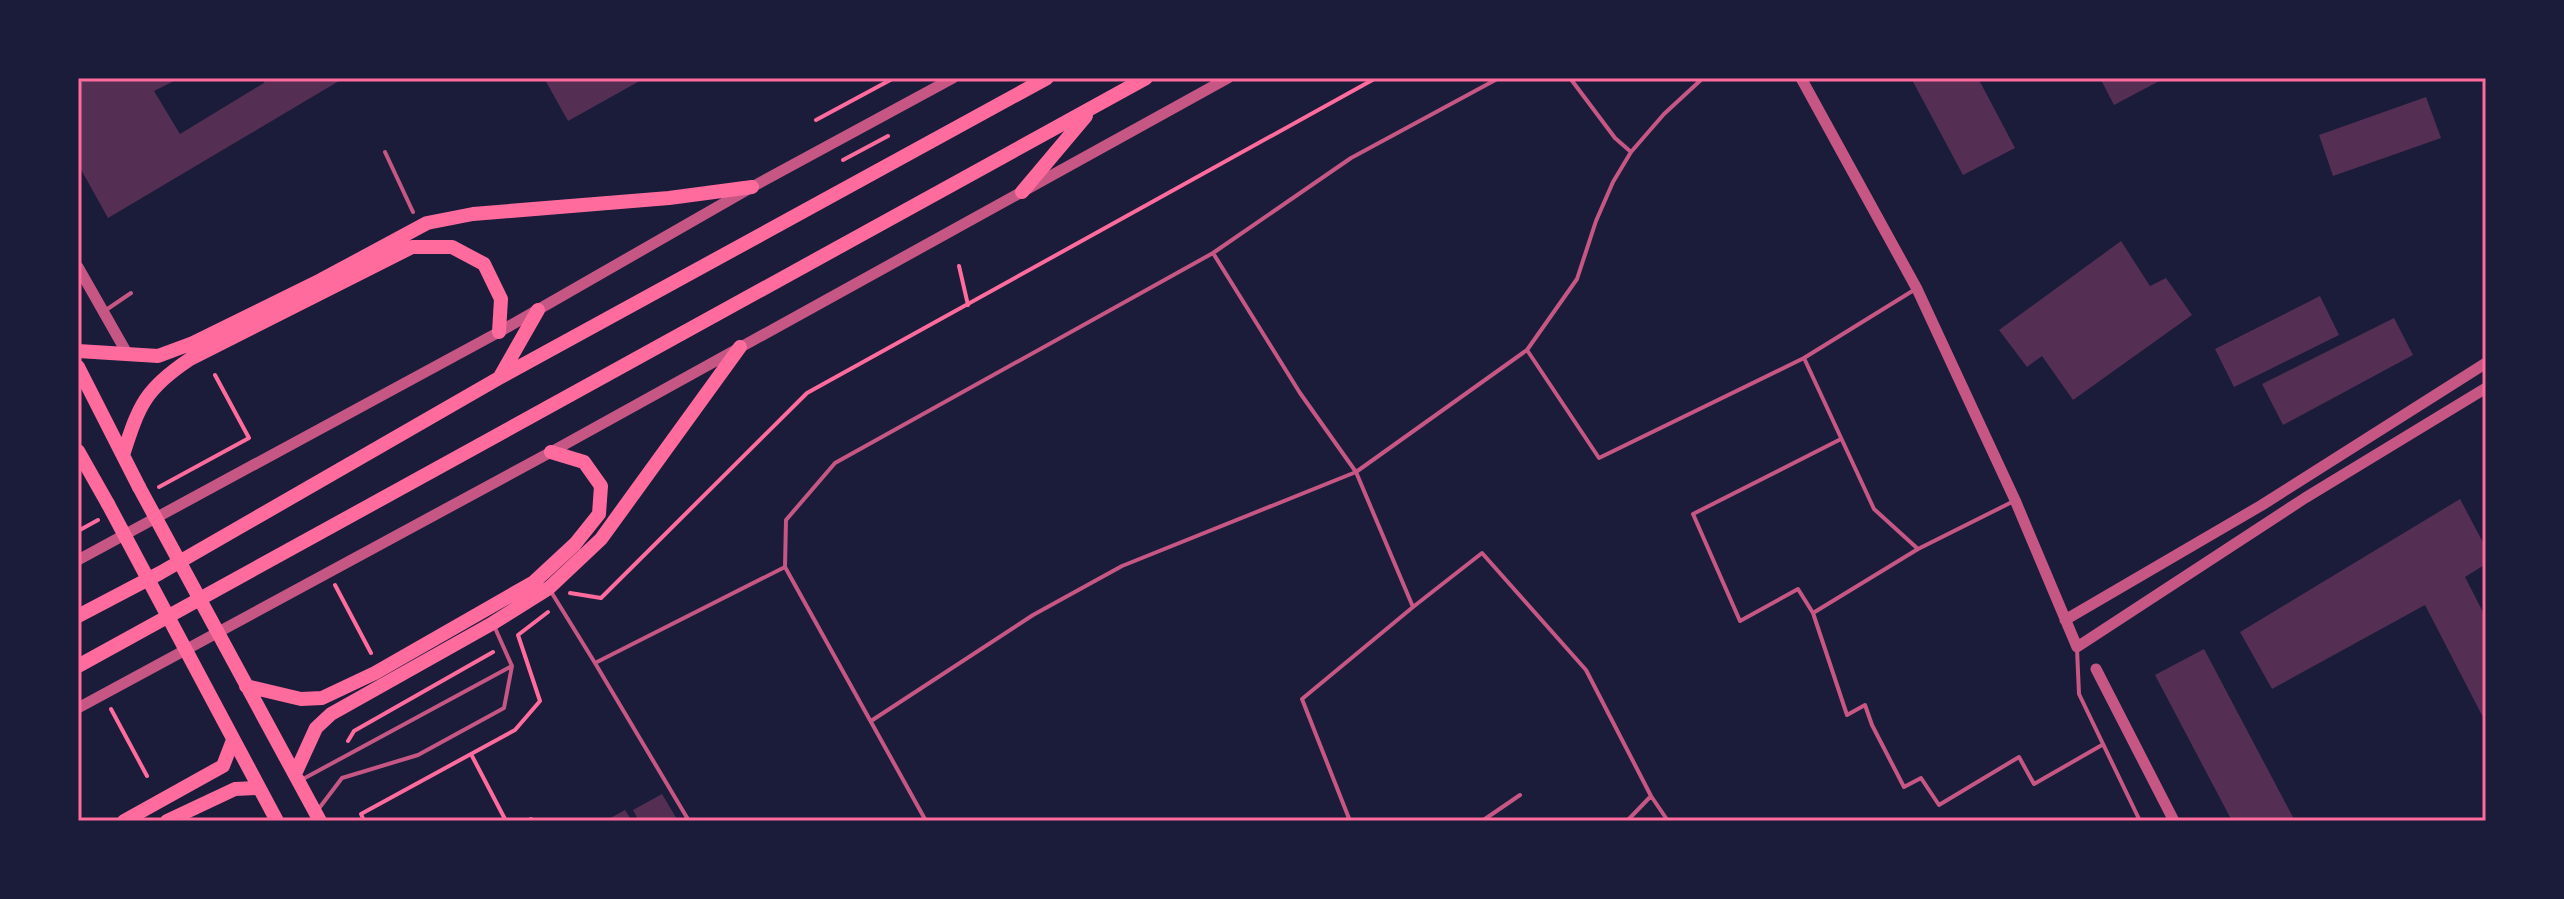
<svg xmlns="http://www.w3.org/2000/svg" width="2564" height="899" font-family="Lora,serif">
<rect width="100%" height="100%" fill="#1b1b3a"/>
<!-- building -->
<path fill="#542f53" d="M78,78H180L154,91L180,134L264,83L265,78H344L108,218L78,164Z
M544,78H645L568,121Z
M1911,78H1978L2015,148L1963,175Z
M2100,78H2165L2114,105Z
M2426,97L2441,138L2333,176L2319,135Z
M2121,241L2150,286L2166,278L2192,315L2073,400L2042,356L2027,367L1999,330Z
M2320,296L2339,335L2234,387L2215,349Z
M2394,318L2413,355L2283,425L2262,384Z
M2460,499L2486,548V564L2465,577L2486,618V723L2425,605L2272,689L2240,632Z
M2204,649L2295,821H2232L2155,675Z
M662,794L678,821H639L633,810Z
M625,810L632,821H605Z"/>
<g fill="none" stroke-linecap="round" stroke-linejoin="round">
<!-- path -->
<path stroke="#ff6b9d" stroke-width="4" d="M816,120L894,78
M843,160L888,136
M959,266L968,305
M159,487L249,438L215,375
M78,531L98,520
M335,585L371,653
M570,593L601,598L807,393L1376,78
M111,709L147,776
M348,741L354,731L493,652
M471,754L506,821
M364,821L361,814L515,730L540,701L518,635L548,612
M527,821L531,819"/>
<!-- service -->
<path stroke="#c65784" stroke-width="4" d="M1570,78L1615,138L1631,152L1664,114L1703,78
M385,152L413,212
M1213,253L1300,393L1356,472L1413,607L1302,699L1350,821
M106,310L131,293
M1527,350L1599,458L1804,358L1874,509L1918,549
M1804,358L1914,290
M2014,501L1918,549L1813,613L1847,715L1865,705L1872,725L1904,787L1921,778L1939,805L2019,757L2034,784L2102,745
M785,567L926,821
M550,590L595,663L785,567L786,520L835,463L1213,253L1351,158L1499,78
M1413,607L1482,553L1586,670L1651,796L1668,821
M1813,613L1798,589L1740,621L1693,514L1841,439
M2077,649L2079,694L2140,821
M595,663L689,821
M871,721L1033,615L1122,566L1356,472L1527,350L1577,279L1596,221L1613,182L1631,152
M303,779L512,666
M317,811L342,778L418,755L504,708L512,666L495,628
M1482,821L1520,795
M1627,821L1651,796"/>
<!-- tertiary -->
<path stroke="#c65784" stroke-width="11" d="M1801,78L1917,289L2015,500L2077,647L2305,498L2486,388
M78,267L128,355
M78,560L499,332L752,187L953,78
M2065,620L2262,505L2486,363
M2096,669L2174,821
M78,708L551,452L1228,78"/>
<!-- primary -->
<path stroke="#ff6b9d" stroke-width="14" d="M139,487L320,821
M108,504L277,821
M246,686L301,699L322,698L375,673L534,582L575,544L599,514L601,486L584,462L551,452
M295,774L316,728L331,714L493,623L549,588L601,539L740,347
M124,821L223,766L233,740"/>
<!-- trunk -->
<path stroke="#ff6b9d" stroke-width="14" d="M1022,192L1086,116
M78,351L158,356L193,343L321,280L427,223L473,214L669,198L752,187
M78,367L139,487
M501,375L538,310
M78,451L108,504
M123,455C139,405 145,389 190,359L412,247H452L484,264L501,299L499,332
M78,616L160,573L499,378L1047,78
M78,666L1146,78
M167,821L235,789L257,788"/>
</g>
<!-- border -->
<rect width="2564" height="899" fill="none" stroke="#1b1b3a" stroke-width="160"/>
<rect x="80" y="80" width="2404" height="739" fill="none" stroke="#ff6b9d" stroke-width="3"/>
</svg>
